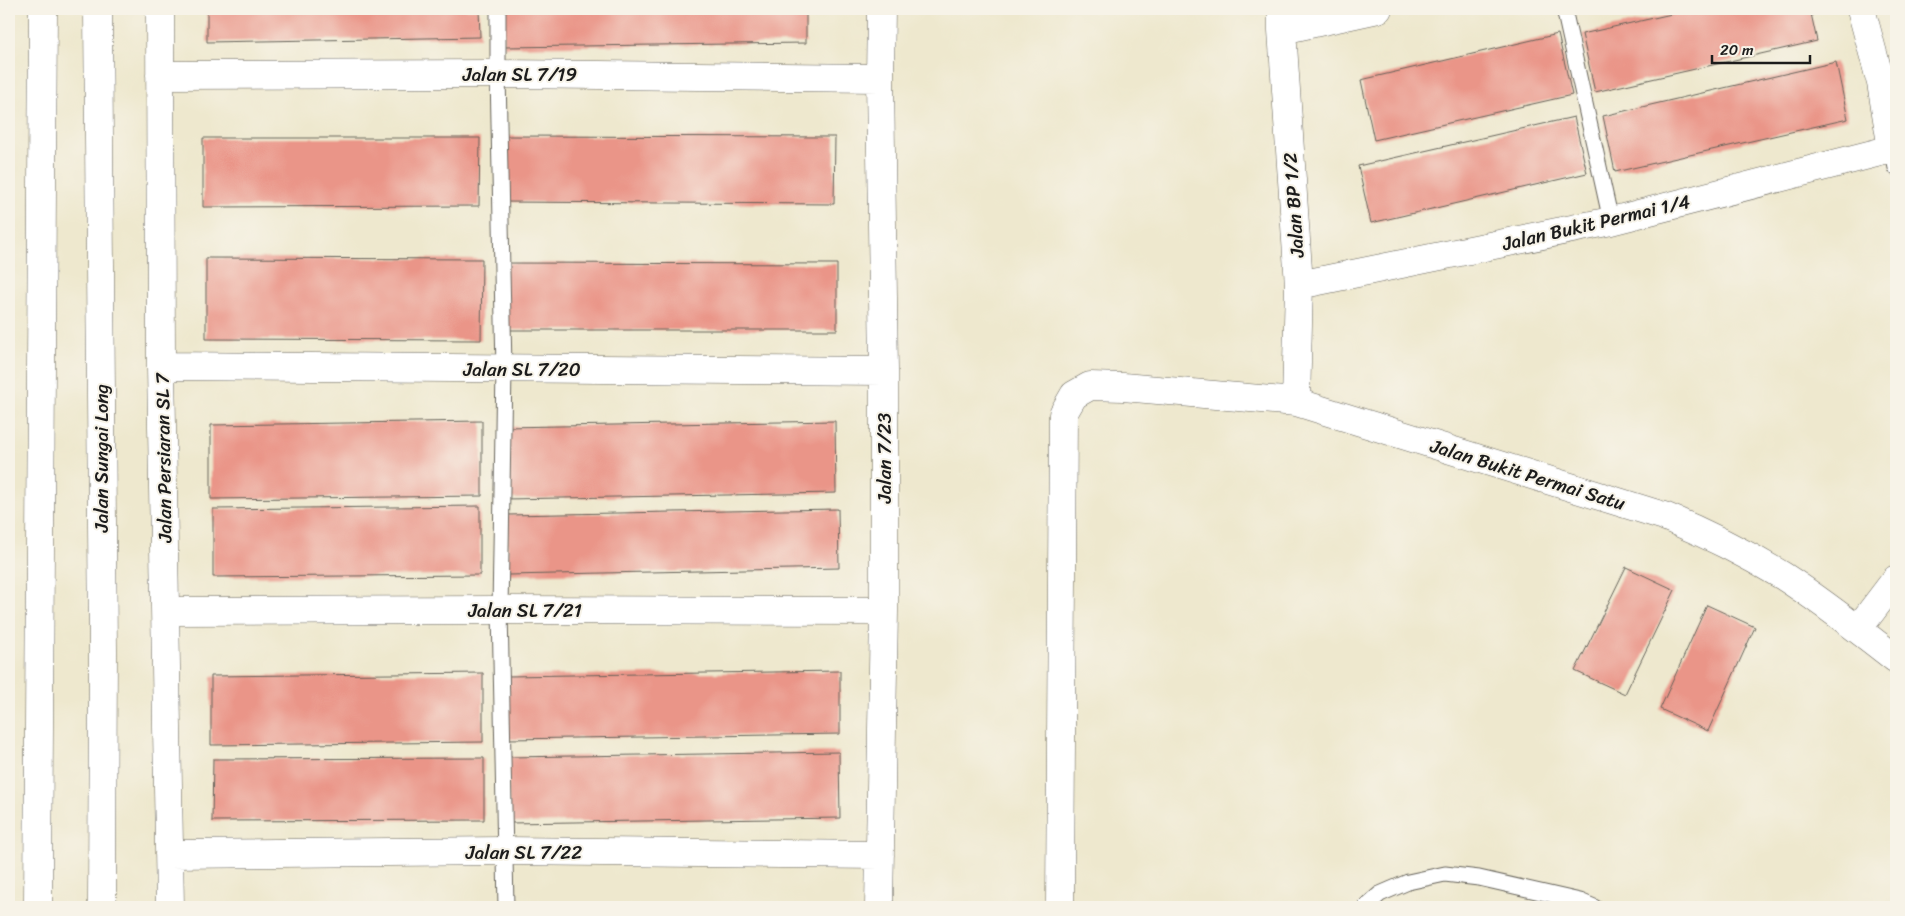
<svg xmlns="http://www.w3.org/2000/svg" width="1905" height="916" font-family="Sriracha,sans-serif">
<rect width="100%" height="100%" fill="#f7f3e8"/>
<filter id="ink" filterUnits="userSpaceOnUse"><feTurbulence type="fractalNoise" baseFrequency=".02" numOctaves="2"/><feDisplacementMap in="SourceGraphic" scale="10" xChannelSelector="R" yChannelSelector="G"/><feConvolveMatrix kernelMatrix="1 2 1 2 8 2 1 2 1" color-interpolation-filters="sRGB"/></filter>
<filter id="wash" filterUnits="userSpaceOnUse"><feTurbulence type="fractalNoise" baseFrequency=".0096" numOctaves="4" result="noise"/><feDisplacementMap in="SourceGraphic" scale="20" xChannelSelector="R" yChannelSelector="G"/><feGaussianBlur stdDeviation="1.12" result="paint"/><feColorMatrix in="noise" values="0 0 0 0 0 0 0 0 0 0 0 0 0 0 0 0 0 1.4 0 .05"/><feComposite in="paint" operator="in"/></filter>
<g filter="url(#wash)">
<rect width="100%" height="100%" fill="#eee8ce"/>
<g id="blocks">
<!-- building -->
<path fill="#ea9588" d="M207,9H479L480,37L207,42Z
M504,9H806V43L504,47Z
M1694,9H1810L1817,41L1595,92L1582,34Z
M1558,34L1572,95L1374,140L1361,80Z
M1836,62L1848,119L1615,172L1603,116Z
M1574,117L1587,173L1371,223L1358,166Z
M504,136L835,137L834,204L503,202Z
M203,138H480L479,206L203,207Z
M206,258L482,259L481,340L206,339Z
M504,263L837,264V330H504Z
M482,421V496L211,499V425Z
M835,421L836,493L506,499L505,427Z
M480,506V575L213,577V509Z
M838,509L839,568L508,575L507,515Z
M1626,567L1675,590L1625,694L1575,671Z
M1707,605L1755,627L1708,731L1660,709Z
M840,671V734L508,739V676Z
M483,673V742L211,745V676Z
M839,752L840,818L509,823L508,757Z
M484,758V820L212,821L213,759Z"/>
</g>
</g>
<g filter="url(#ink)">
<use href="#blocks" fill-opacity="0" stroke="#66635a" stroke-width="1"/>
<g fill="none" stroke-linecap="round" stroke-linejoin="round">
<defs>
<path id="lane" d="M498,9V74L504,369L500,610L506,907
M1564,9L1611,221
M1892,149L1896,168
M1365,907L1380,894L1408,882L1445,874L1479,878L1580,901L1594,907"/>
<path id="street" d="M160,9L161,366L170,907
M1282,9V30L1299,285L1296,402
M1282,30L1378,9
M160,75L498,74L880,78
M1299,285L1611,221L1892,149L1881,83L1861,9
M161,366L884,371
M166,611L500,610L884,611
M1858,629L1896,579
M169,854L505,851L880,855
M879,907L884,611V371L880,78L881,9
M1060,907L1063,414L1074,395L1090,386L1123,387L1296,402L1664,516C1705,533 1745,553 1783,576C1822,601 1860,631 1896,659"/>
<path id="secondary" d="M98,9L103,651L102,907
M38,907L43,9"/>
</defs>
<!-- lane casing -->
<use href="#lane" stroke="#66635a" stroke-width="17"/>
<!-- street casing -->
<use href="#street" stroke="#66635a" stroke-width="29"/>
<!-- secondary casing -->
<use href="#secondary" stroke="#66635a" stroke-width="29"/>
<!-- lane -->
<use href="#lane" stroke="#fff" stroke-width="15"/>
<!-- street -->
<use href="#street" stroke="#fff" stroke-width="28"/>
<!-- secondary -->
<use href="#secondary" stroke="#fff" stroke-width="28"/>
</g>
</g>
<g text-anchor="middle" stroke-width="4" stroke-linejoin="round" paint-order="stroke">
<!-- street labels -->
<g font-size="19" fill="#1c1c1c" stroke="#f7f3e8">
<text x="520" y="81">Jalan SL 7/19</text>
<text transform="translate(1293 205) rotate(-94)" y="7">Jalan BP 1/2</text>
<text transform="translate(1596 222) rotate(-13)" y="7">Jalan Bukit Permai 1/4</text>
<text x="522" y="376">Jalan SL 7/20</text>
<text transform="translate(101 458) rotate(-90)" y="7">Jalan Sungai Long</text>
<text transform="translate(163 458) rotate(-91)" y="7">Jalan Persiaran SL 7</text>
<text transform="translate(884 458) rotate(-90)" y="7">Jalan 7/23</text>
<text transform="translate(1528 474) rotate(17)" y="7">Jalan Bukit Permai Satu</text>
<text x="525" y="617">Jalan SL 7/21</text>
<text x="524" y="859">Jalan SL 7/22</text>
</g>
</g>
<!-- margin -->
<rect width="1905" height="916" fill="none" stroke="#f7f3e8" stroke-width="30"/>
<!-- scale -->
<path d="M1712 55v8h98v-8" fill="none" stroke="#1c1c1c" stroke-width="2.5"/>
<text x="1720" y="55" font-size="15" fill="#1c1c1c" stroke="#f7f3e8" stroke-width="4" paint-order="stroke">20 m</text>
</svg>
